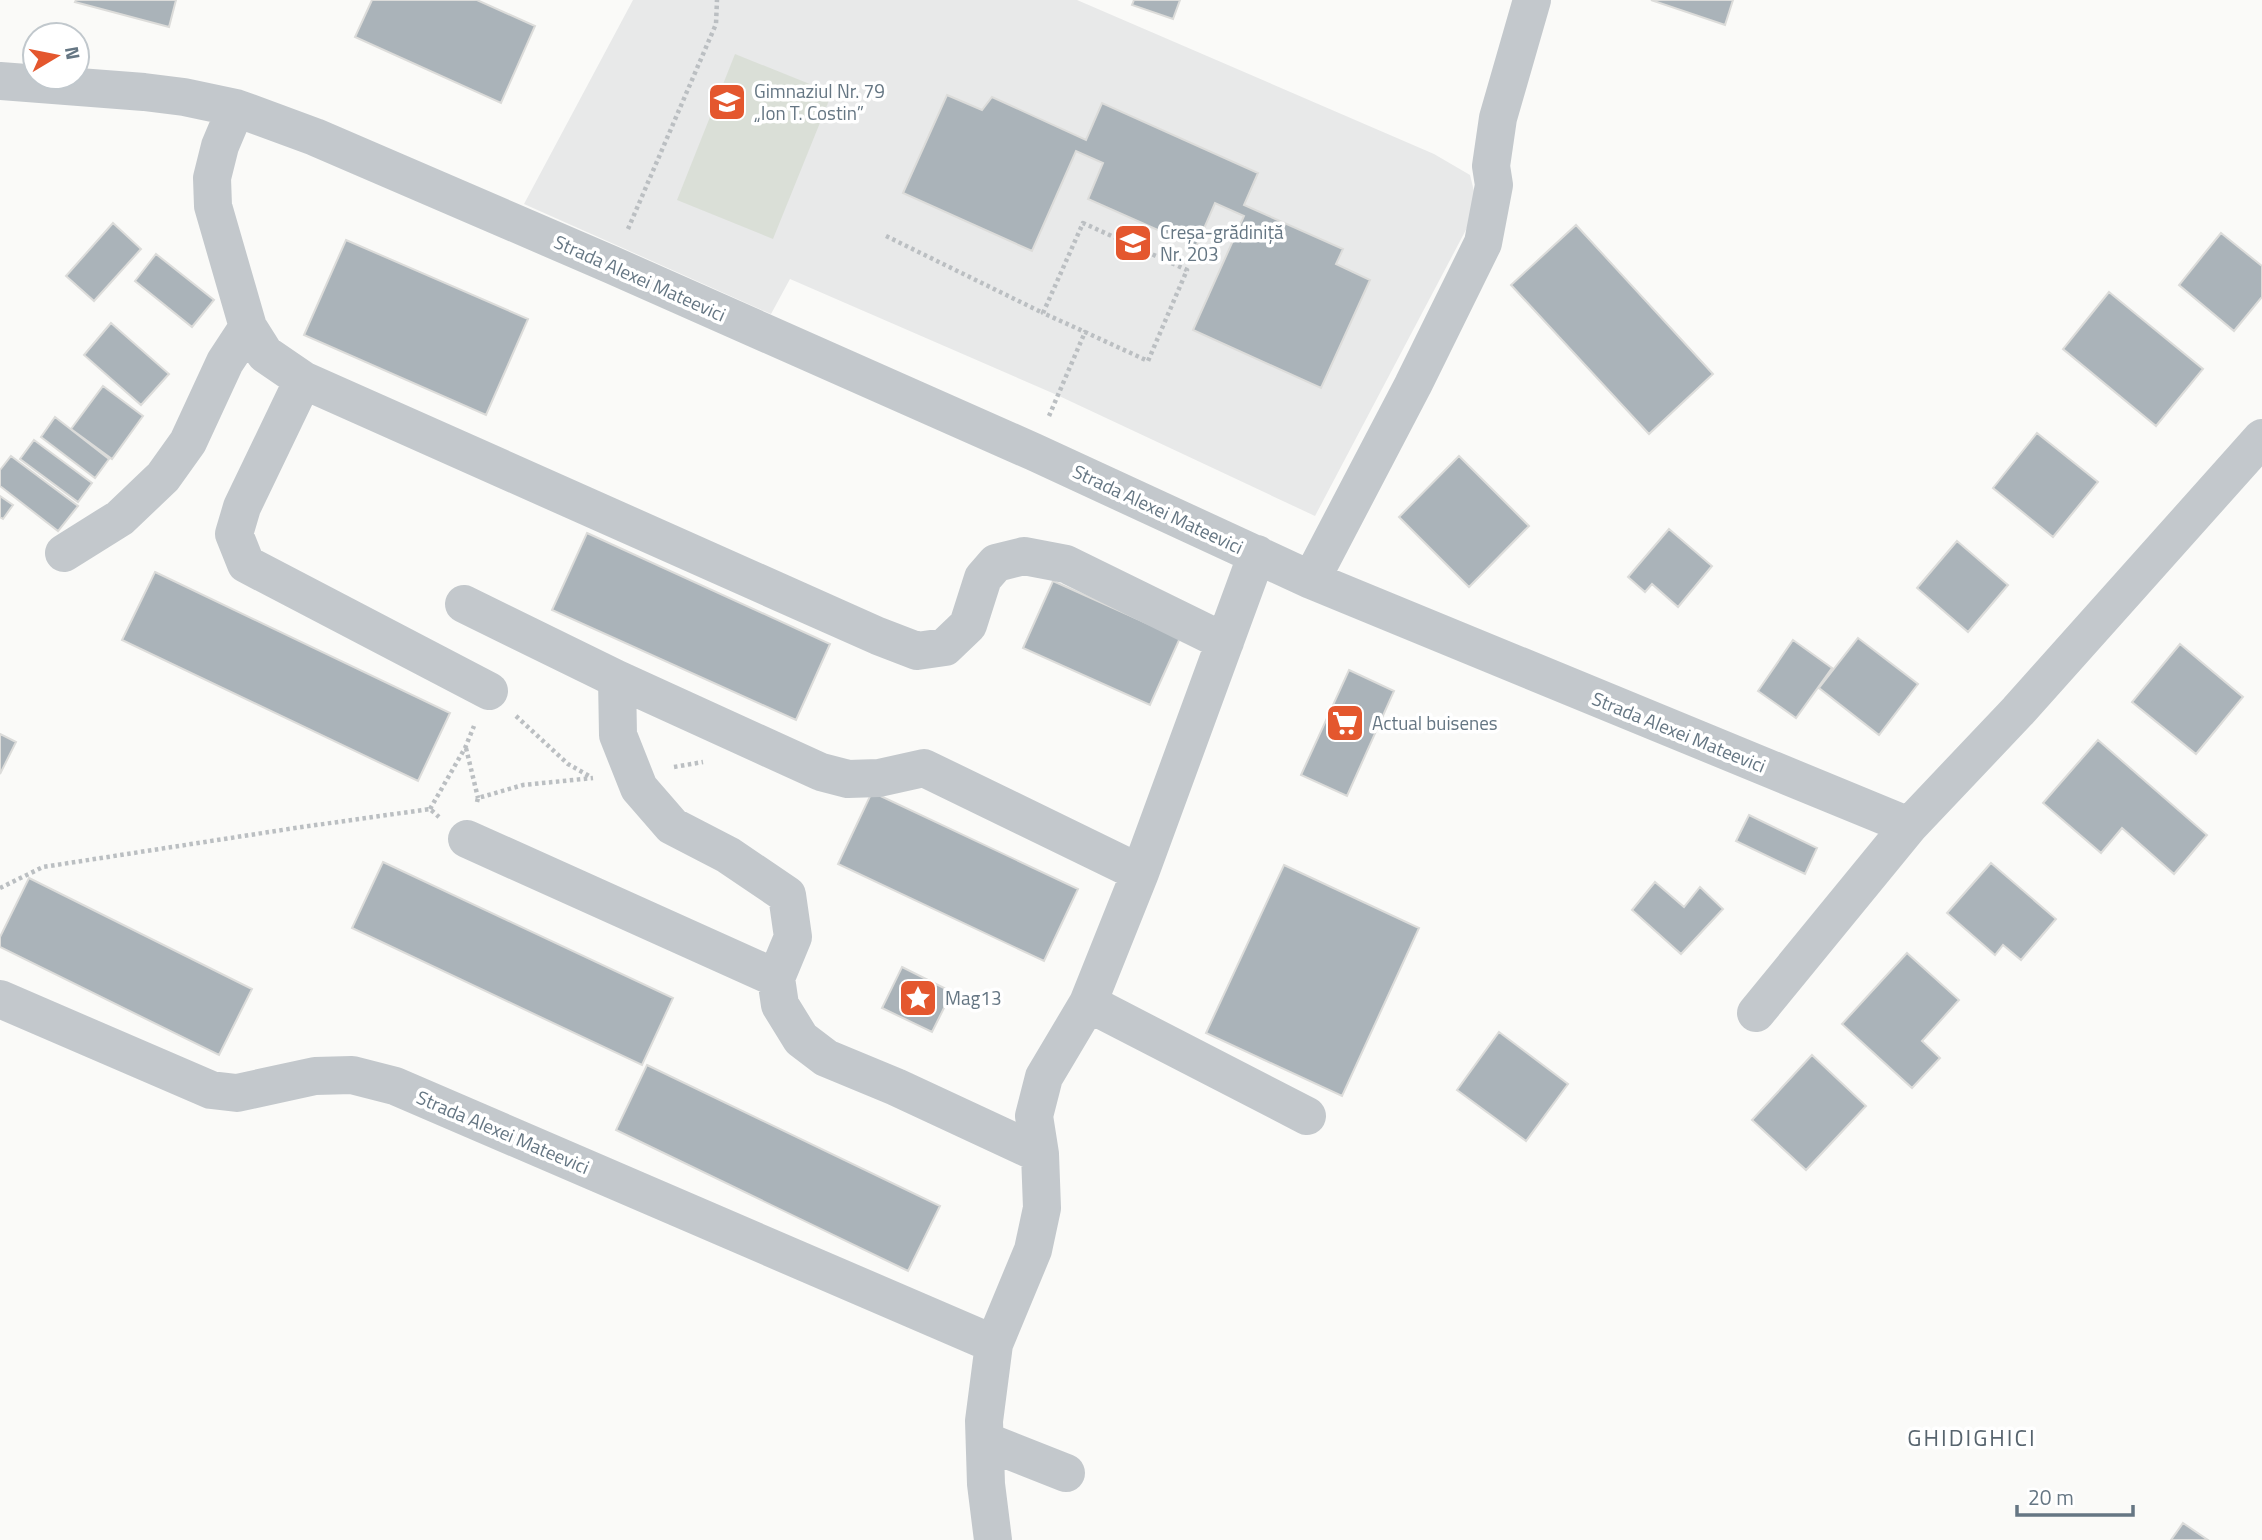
<svg xmlns="http://www.w3.org/2000/svg" width="2262" height="1540" font-family="'Titillium Web',sans-serif">
<rect width="100%" height="100%" fill="#fafaf8"/>
<!-- built -->
<path fill="#e8e9e9" d="M633,0H1077L1434,154L1470,175L1478,207L1315,516L1057,395L790,279L771,314L524,204Z"/>
<!-- green -->
<path fill="#dadfd7" d="M735,54L832,93L773,239L677,200Z"/>
<!-- building -->
<path fill="#aab3b9" stroke="#dcdcda" stroke-width="2" d="M76,0H176L169,27L75,2Z
M372,0H477L535,26L501,103L355,37Z
M1134,0H1180L1173,19L1132,5Z
M1651,0H1733L1725,25Z
M947,95L982,110L992,97L1086,140L1102,103L1258,173L1244,205L1343,249L1336,264L1370,280L1321,388L1193,330L1244,216L1215,203L1196,247L1088,199L1103,163L1076,151L1032,251L903,193Z
M113,223L141,249L94,301L66,276Z
M1576,225L1713,374L1649,434L1511,285Z
M2221,233L2262,266V297L2234,331L2179,285Z
M346,240L528,319L486,415L304,335Z
M156,254L214,300L192,327L135,281Z
M2109,292L2203,369L2156,426L2063,349Z
M111,323L169,374L141,405L84,355Z
M103,386L143,416L112,459L71,429Z
M55,417L109,459L95,478L41,437Z
M2037,433L2098,482L2053,537L1993,488Z
M34,440L92,483L78,502L20,459Z
M11,456L78,506L58,531L0,486V470Z
M1459,456L1529,526L1469,587L1399,517Z
M0,496L13,505L3,519L0,517Z
M1669,529L1712,566L1678,607L1652,584L1645,592L1628,577Z
M587,533L830,644L796,720L552,610Z
M1957,541L2008,585L1968,632L1917,588Z
M155,572L450,713L418,781L122,640Z
M1053,581L1180,638L1150,705L1023,648Z
M1858,638L1918,684L1879,735L1819,688Z
M1793,640L1832,668L1796,718L1758,691Z
M2180,644L2243,697L2196,754L2132,702Z
M1349,670L1394,691L1347,796L1301,775Z
M0,734L16,742L0,774Z
M2098,740L2207,835L2174,874L2122,828L2101,853L2043,803Z
M872,792L1078,889L1044,961L838,864Z
M1749,815L1817,848L1805,874L1736,841Z
M383,862L673,998L642,1065L352,928Z
M1991,863L2056,919L2021,960L2003,945L1995,955L1947,913Z
M1284,865L1419,928L1342,1096L1206,1033Z
M29,878L252,989L219,1055L0,947V937Z
M1655,882L1684,907L1700,887L1723,909L1681,954L1632,910Z
M1907,953L1959,1000L1922,1041L1940,1058L1912,1088L1842,1024Z
M902,967L952,992L932,1032L882,1008Z
M1499,1032L1568,1084L1526,1141L1457,1090Z
M1812,1055L1866,1106L1806,1170L1752,1120Z
M647,1065L940,1206L908,1271L616,1130Z
M2183,1523L2208,1540H2171Z"/>
<g fill="none" stroke-linecap="round" stroke-linejoin="round">
<!-- path -->
<path stroke="#bbbfc2" stroke-width="4.5" stroke-dasharray="3.5 3.5" stroke-linecap="butt" d="M628,229L716,24L717,0
M886,236L1043,313
M1049,416L1085,332L1148,361L1187,270L1083,223L1043,313L1085,332
M516,716L568,764L591,777
M466,748L478,798
M674,767L703,762
M477,802L478,798L523,785L593,778
M430,809L465,748L474,726
M0,888L43,867L295,828L430,809L439,817"/>
<!-- minor -->
<path stroke="#c3c8cc" stroke-width="38" d="M0,81L144,92L184,97L236,108L315,137L612,265L1034,452L1311,580L1909,826
M236,108L220,146L212,178L213,206L248,327L265,354L303,380L878,636L917,651L945,647L968,625L983,578L996,563L1024,556L1066,564L1225,642
M303,380L242,507L234,534L246,564L489,691
M64,553L120,518L163,477L188,442L225,362L248,327
M1311,580L1413,385L1483,243L1494,185L1491,166L1498,118L1532,0
M464,604L617,679L618,735L639,788L672,826L728,855L787,895L793,937L776,978L780,1005L801,1039L826,1058L896,1087L1040,1154
M617,679L821,772L848,779L879,778L924,768L1140,873
M467,839L776,978
M0,999L211,1090L237,1093L315,1076L352,1075L395,1086L994,1344
M1088,1003L1307,1116
M1756,1013L1909,826L2018,711L2262,438
M985,1441L1066,1473
M993,1540L986,1484L984,1421L994,1344L1033,1250L1042,1208L1040,1154L1034,1116L1044,1077L1088,1003L1140,873L1257,554"/>
</g>
<!-- icons -->
<defs>
<symbol id="school-square" viewBox="-11 -11 22 22"><rect x="-9" y="-9" width="18" height="18" rx="4" fill="#e4572e" stroke="#fff"/><path d="M0-5L7-2L0 1L-7-2ZM-4 1L0 2.5L4 1V4Q0 6-4 4Z" fill="#fff"/></symbol>
<symbol id="supermarket-square" viewBox="-11 -11 22 22"><rect x="-9" y="-9" width="18" height="18" rx="4" fill="#e4572e" stroke="#fff"/><path d="M-6-5.5h2.5l.6 2H6L4.5 2H-2.5L-4.4-4H-6ZM-1.5 3.2a1.3 1.3 0 1 0 .1 0ZM3 3.2a1.3 1.3 0 1 0 .1 0Z" fill="#fff"/></symbol>
<symbol id="sight-square" viewBox="-11 -11 22 22"><rect x="-9" y="-9" width="18" height="18" rx="4" fill="#e4572e" stroke="#fff"/><path d="M0-6L1.8-2.2L6-1.7L2.9 1.2L3.7 5.4L0 3.3L-3.7 5.4L-2.9 1.2L-6-1.7L-1.8-2.2Z" fill="#fff"/></symbol>
</defs>
<g fill-rule="evenodd">
<use href="#school-square" x="705" y="80" width="44" height="44"/>
<use href="#school-square" x="1111" y="221" width="44" height="44"/>
<use href="#supermarket-square" x="1323" y="701" width="44" height="44"/>
<use href="#sight-square" x="896" y="976" width="44" height="44"/>
</g>
<g text-anchor="middle" stroke-width="7" stroke-linejoin="round" paint-order="stroke">
<!-- poi labels -->
<g font-size="19" fill="#657683" stroke="#fff" text-anchor="start">
<text x="754" y="98">Gimnaziul Nr. 79<tspan x="754" dy="22">„Ion T. Costin”</tspan></text>
<text x="1160" y="239">Creșa-grădiniță<tspan x="1160" dy="22">Nr. 203</tspan></text>
<text x="1372" y="730">Actual buisenes</text>
<text x="945" y="1005">Mag13</text>
</g>
<!-- street labels -->
<g font-size="19" fill="#657683" stroke="#fff">
<text transform="translate(640 278) rotate(24)" y="7">Strada Alexei Mateevici</text>
<text transform="translate(1158 509) rotate(25)" y="7">Strada Alexei Mateevici</text>
<text transform="translate(1679 732) rotate(22)" y="7">Strada Alexei Mateevici</text>
<text transform="translate(503 1132) rotate(23)" y="7">Strada Alexei Mateevici</text>
</g>
<!-- quarter labels -->
<g font-size="23" letter-spacing="2" fill="#57646e" stroke="#fff">
<text x="1972" y="1446">GHIDIGHICI</text>
</g>
</g>
<!-- north arrow -->
<g transform="translate(56 56) rotate(80)"><circle r="33" fill="#ffffff" stroke="#c1c8cd" stroke-width="2"/>
<path d="M0-5L12 26L0 18L-12 26Z" fill="#e4572e"/>
<text y="-10" font-size="19" font-weight="bold" text-anchor="middle" fill="#657683">N</text>
</g>
<!-- scale -->
<path d="M2017 1505v10h116v-10" fill="none" stroke="#657683" stroke-width="3.5"/>
<text x="2028" y="1505" font-size="21" fill="#657683" stroke="#ffffff" stroke-width="5" paint-order="stroke">20 m</text>
</svg>
